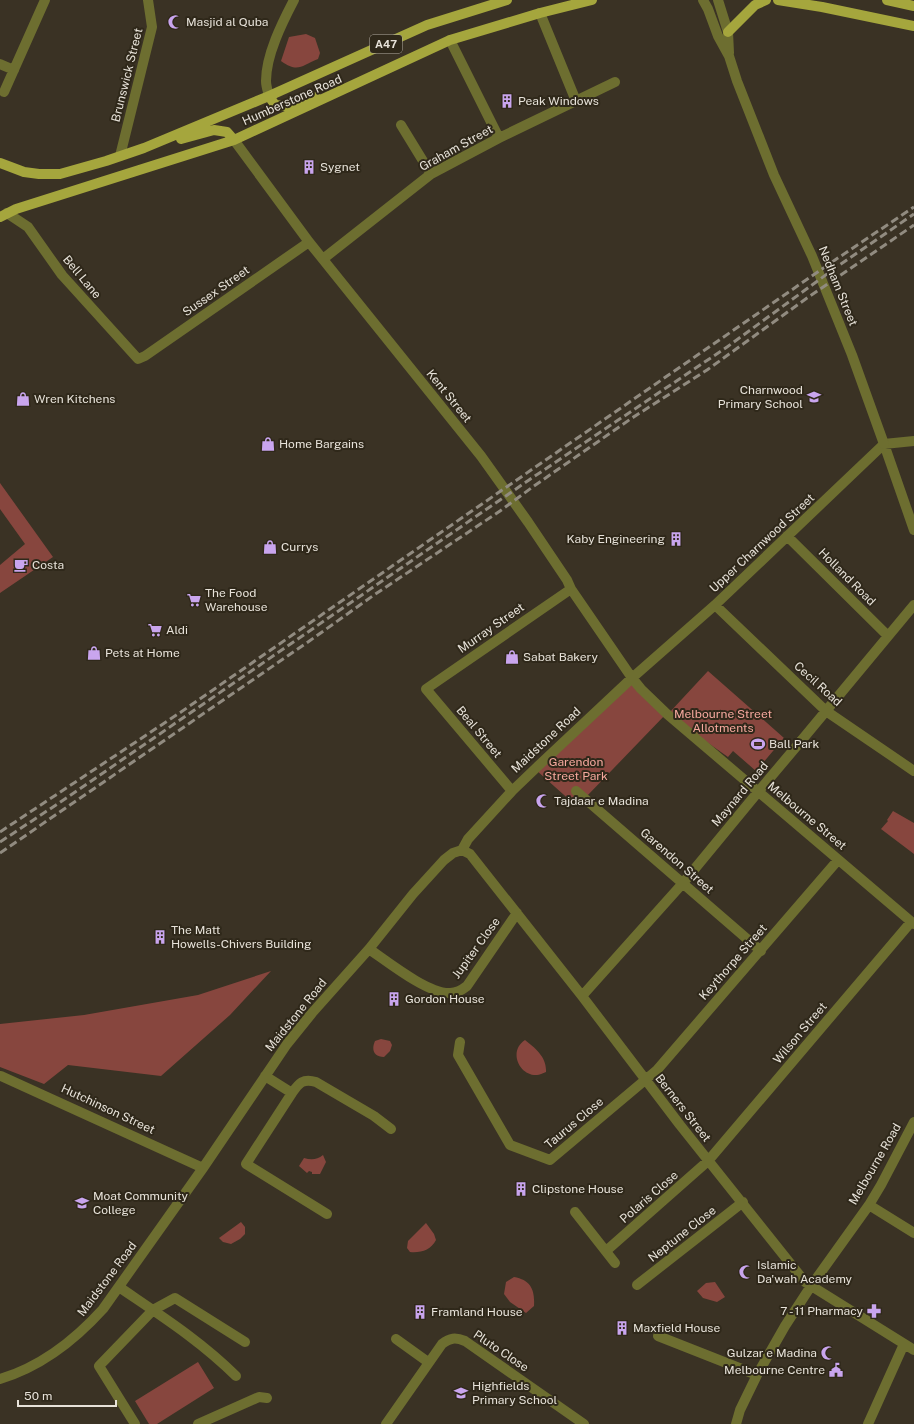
<svg xmlns="http://www.w3.org/2000/svg" width="914" height="1424" font-family="'Public Sans',sans-serif">
<rect width="100%" height="100%" fill="#3a3224"/>
<!-- green -->
<path fill="#87463e" d="M306,34L315,38L320,53L318,59C301,66 298,73 281,61L289,37Z
M0,483L53,557L0,593V565L25,544L0,509Z
M708,671L784,738L756,771L733,751L728,757L684,726L669,713Z
M632,680L666,714L587,796L573,803L536,770Z
M893,811L914,823V854L881,829L888,821L887,820Z
M271,971L230,1015L161,1076L68,1065L44,1084L0,1067V1024L84,1015L198,995Z
M381,1039L390,1041L392,1045L390,1051L384,1057C374,1057 371,1050 375,1041Z
M525,1040C535,1048 547,1057 546,1072C543,1073 539,1075 537,1075C519,1076 508,1051 525,1040Z
M323,1155L326,1162L320,1174H312V1172L309,1171L307,1173L299,1166L304,1158C311,1160 317,1160 323,1155Z
M241,1222L245,1227V1234L240,1239L231,1244L223,1242L219,1238Z
M426,1223L434,1234L436,1240C431,1250 421,1253 410,1252L407,1248L408,1241Z
M514,1277C531,1280 535,1290 534,1306L526,1313L510,1302L504,1294L506,1282Z
M715,1282L725,1297L717,1302L703,1298L697,1291L706,1283Z
M198,1362L214,1388L157,1424H149L135,1401Z"/>
<g fill="none" stroke-linecap="round" stroke-linejoin="round">
<!-- pedestrian -->
<path stroke="#6d6e30" stroke-width="10" d="M758,792L801,741"/>
<!-- minor -->
<path stroke="#6d6e30" stroke-width="10" d="M540,13L576,101
M450,40L499,138
M0,64L14,70
M4,92L45,0
M269,96C268,92 266,86 266,81C266,55 282,23 294,0
M401,125L431,174
M234,140L309,242L481,456L528,522L567,580L571,589L632,678L641,689L667,714L914,924
M120,156L152,27L148,0
M7,213L28,227L62,275L138,359L145,356L309,242
M323,259L431,174L499,138L615,82
M884,444L914,530
M787,536L888,636
M715,605L826,711L914,771
M801,741L914,605
M512,791L426,689L571,589
M576,791L761,951
M462,850L470,854L582,996L680,1125L805,1282L914,1350
M369,949C388,962 428,994 450,993C457,993 462,990 467,986L517,913
M582,996L683,883L758,792
M460,1042L458,1055L510,1145L550,1160L657,1070L838,860
M1,1076L203,1168
M265,1076L292,1093L246,1164L327,1214
M292,1093C299,1083 303,1078 316,1082L374,1116L391,1129
M869,1205L914,1233
M575,1212L615,1263
M606,1251L708,1161L911,922
M637,1285L743,1202
M119,1287C160,1315 201,1341 236,1376
M658,1336L757,1375
M396,1339L428,1362
M0,1379C40,1367 75,1340 103,1309L203,1168L287,1044L312,1013L369,949L413,894L444,860L453,853L462,850L468,839L512,791L536,768L632,678L715,605L884,444L914,441
M135,1424L99,1366L153,1310L175,1298L245,1342
M198,1424L259,1397L267,1398
M386,1424L442,1344C450,1338 455,1337 465,1341L584,1424
M736,1424L740,1410L757,1375L785,1326L811,1286L869,1205L881,1185L914,1122
M868,1424L904,1344"/>
<!-- tertiary -->
<path stroke="#6d6e30" stroke-width="10" d="M703,0L708,9L718,36L729,56L737,81L774,175L812,256L852,355L884,444
M718,0L728,32L729,53"/>
<!-- primary -->
<path stroke="#a5a63d" stroke-width="10" d="M778,0L822,7L914,26
M887,0L914,6
M728,32L755,5L766,0
M269,96L275,105L285,106L316,97
M181,139L214,130L227,132L234,140
M0,163L24,172L39,174H60L106,161L144,148L269,96L427,25L507,0
M0,217L16,209L234,140L450,40L540,13L592,0"/>
<!-- rail -->
<path stroke="#918b80" stroke-width="3" stroke-dasharray="8 4" stroke-linecap="butt" d="M0,832L181,712L835,260L914,207
M0,842L68,797L529,480L727,347L838,266L914,214
M0,853L308,642L374,595L500,511L534,486L632,418L707,370L807,298L914,225"/>
</g>
<!-- icons -->
<defs>
<symbol id="mosque-bare" viewBox="-9 -9 18 18"><path d="M3.5-4.9A6 6 0 1 0 3.5 4.9A5 5 0 1 1 3.5-4.9Z" fill="#c9a5ee" stroke="#2f281a" stroke-width="2.5" paint-order="stroke"/></symbol>
<symbol id="building-bare" viewBox="-9 -9 18 18"><path d="M-4-6H4V6H1V3H-1V6H-4ZM-2.5-4.3h1.7v1.8h-1.7ZM.8-4.3h1.7v1.8H.8ZM-2.5-1h1.7V.8h-1.7ZM.8-1h1.7V.8H.8Z" fill="#c9a5ee" stroke="#2f281a" stroke-width="2.5" paint-order="stroke"/></symbol>
<symbol id="school-bare" viewBox="-9 -9 18 18"><path d="M0-5L7-2L0 1L-7-2ZM-4 1L0 2.5L4 1V4Q0 6-4 4Z" fill="#c9a5ee" stroke="#2f281a" stroke-width="2.5" paint-order="stroke"/></symbol>
<symbol id="shop-bare" viewBox="-9 -9 18 18"><path d="M-5-2.5h2.3a2.7 3.5 0 0 1 5.4 0H5L5.5 6h-11ZM-1.5-2.5h3a1.5 2.3 0 0 0-3 0Z" fill="#c9a5ee" stroke="#2f281a" stroke-width="2.5" paint-order="stroke"/></symbol>
<symbol id="cafe-bare" viewBox="-9 -9 18 18"><path d="M-5.5-4.5H6V0H3Q3 3.5 0 3.5H-2.5Q-5.5 3.5-5.5 0ZM3-3.2v2h1.7v-2ZM-6 4.5H4V6H-6Z" fill="#c9a5ee" stroke="#2f281a" stroke-width="2.5" paint-order="stroke"/></symbol>
<symbol id="supermarket-bare" viewBox="-9 -9 18 18"><path d="M-6-5.5h2.5l.6 2H6L4.5 2H-2.5L-4.4-4H-6ZM-1.5 3.2a1.3 1.3 0 1 0 .1 0ZM3 3.2a1.3 1.3 0 1 0 .1 0Z" fill="#c9a5ee" stroke="#2f281a" stroke-width="2.5" paint-order="stroke"/></symbol>
<symbol id="stadium-bare" viewBox="-9 -9 18 18"><path d="M0-5a6.5 5 0 1 0 0 10a6.5 5 0 1 0 0-10ZM-3.5-1.8h7v3.6h-7Z" fill="#c9a5ee" stroke="#2f281a" stroke-width="2.5" paint-order="stroke"/></symbol>
<symbol id="pharmacy-bare" viewBox="-9 -9 18 18"><path d="M-2-6h4v4h4v4h-4v4h-4v-4h-4v-4h4Z" fill="#c9a5ee" stroke="#2f281a" stroke-width="2.5" paint-order="stroke"/></symbol>
<symbol id="civic-bare" viewBox="-9 -9 18 18"><path d="M-.6-6.5H3V-4.5H.6V-3L4-1V1h2V6H-6V1h2V-1L-.6-3ZM-1.2 2.5V6h2.4V2.5Z" fill="#c9a5ee" stroke="#2f281a" stroke-width="2.5" paint-order="stroke"/></symbol>
</defs>
<g fill-rule="evenodd">
<use href="#mosque-bare" x="165" y="12" width="20" height="20"/>
<use href="#building-bare" x="497" y="91" width="20" height="20"/>
<use href="#building-bare" x="299" y="157" width="20" height="20"/>
<use href="#school-bare" x="804" y="387" width="20" height="20"/>
<use href="#shop-bare" x="13" y="389" width="20" height="20"/>
<use href="#shop-bare" x="258" y="434" width="20" height="20"/>
<use href="#building-bare" x="666" y="529" width="20" height="20"/>
<use href="#shop-bare" x="260" y="537" width="20" height="20"/>
<use href="#cafe-bare" x="11" y="555" width="20" height="20"/>
<use href="#supermarket-bare" x="184" y="590" width="20" height="20"/>
<use href="#supermarket-bare" x="145" y="620" width="20" height="20"/>
<use href="#shop-bare" x="84" y="643" width="20" height="20"/>
<use href="#shop-bare" x="502" y="647" width="20" height="20"/>
<use href="#stadium-bare" x="748" y="734" width="20" height="20"/>
<use href="#mosque-bare" x="533" y="791" width="20" height="20"/>
<use href="#building-bare" x="150" y="927" width="20" height="20"/>
<use href="#building-bare" x="384" y="989" width="20" height="20"/>
<use href="#building-bare" x="511" y="1179" width="20" height="20"/>
<use href="#school-bare" x="72" y="1193" width="20" height="20"/>
<use href="#mosque-bare" x="736" y="1262" width="20" height="20"/>
<use href="#pharmacy-bare" x="864" y="1301" width="20" height="20"/>
<use href="#building-bare" x="410" y="1302" width="20" height="20"/>
<use href="#building-bare" x="612" y="1318" width="20" height="20"/>
<use href="#mosque-bare" x="818" y="1343" width="20" height="20"/>
<use href="#civic-bare" x="826" y="1360" width="20" height="20"/>
<use href="#school-bare" x="451" y="1383" width="20" height="20"/>
</g>
<g text-anchor="middle" stroke-width="4" stroke-linejoin="round" paint-order="stroke">
<!-- shield labels -->
<rect fill="#2f281a" stroke="#b0aaa0" stroke-width="1" x="370" y="35" width="32" height="18" rx="3"/>
<g font-size="11" font-weight="bold" fill="#e7e2d9">
<text x="386" y="48">A47</text>
</g>
<!-- poi labels -->
<g font-size="12" fill="#e7e2d9" stroke="#2f281a" text-anchor="start">
<text x="186" y="26">Masjid al Quba</text>
<text x="518" y="105">Peak Windows</text>
<text x="320" y="171">Sygnet</text>
<text x="803" y="394" text-anchor="end">Charnwood<tspan x="803" dy="14">Primary School</tspan></text>
<text x="34" y="403">Wren Kitchens</text>
<text x="279" y="448">Home Bargains</text>
<text x="665" y="543" text-anchor="end">Kaby Engineering</text>
<text x="281" y="551">Currys</text>
<text x="32" y="569">Costa</text>
<text x="205" y="597">The Food<tspan x="205" dy="14">Warehouse</tspan></text>
<text x="166" y="634">Aldi</text>
<text x="105" y="657">Pets at Home</text>
<text x="523" y="661">Sabat Bakery</text>
<text x="769" y="748">Ball Park</text>
<text x="554" y="805">Tajdaar e Madina</text>
<text x="171" y="934">The Matt<tspan x="171" dy="14">Howells-Chivers Building</tspan></text>
<text x="405" y="1003">Gordon House</text>
<text x="532" y="1193">Clipstone House</text>
<text x="93" y="1200">Moat Community<tspan x="93" dy="14">College</tspan></text>
<text x="757" y="1269">Islamic<tspan x="757" dy="14">Da'wah Academy</tspan></text>
<text x="863" y="1315" text-anchor="end">7 - 11 Pharmacy</text>
<text x="431" y="1316">Framland House</text>
<text x="633" y="1332">Maxfield House</text>
<text x="817" y="1357" text-anchor="end">Gulzar e Madina</text>
<text x="825" y="1374" text-anchor="end">Melbourne Centre</text>
<text x="472" y="1390">Highfields<tspan x="472" dy="14">Primary School</tspan></text>
</g>
<!-- street labels -->
<g font-size="12" fill="#e7e2d9" stroke="#2f281a">
<text transform="translate(127 75) rotate(-76)" y="4">Brunswick Street</text>
<text transform="translate(292 100) rotate(-24)" y="4">Humberstone Road</text>
<text transform="translate(456 148) rotate(-29)" y="4">Graham Street</text>
<text transform="translate(82 277) rotate(50)" y="4">Bell Lane</text>
<text transform="translate(838 286) rotate(68)" y="4">Nedham Street</text>
<text transform="translate(216 291) rotate(-35)" y="4">Sussex Street</text>
<text transform="translate(449 396) rotate(51)" y="4">Kent Street</text>
<text transform="translate(762 543) rotate(-43)" y="4">Upper Charnwood Street</text>
<text transform="translate(847 577) rotate(45)" y="4">Holland Road</text>
<text transform="translate(491 628) rotate(-35)" y="4">Murray Street</text>
<text transform="translate(818 684) rotate(42)" y="4">Cecil Road</text>
<text transform="translate(479 732) rotate(50)" y="4">Beal Street</text>
<text transform="translate(546 740) rotate(-43)" y="4">Maidstone Road</text>
<text transform="translate(740 794) rotate(-50)" y="4">Maynard Road</text>
<text transform="translate(807 816) rotate(40)" y="4">Melbourne Street</text>
<text transform="translate(677 861) rotate(41)" y="4">Garendon Street</text>
<text transform="translate(476 948) rotate(-54)" y="4">Jupiter Close</text>
<text transform="translate(733 962) rotate(-49)" y="4">Keythorpe Street</text>
<text transform="translate(296 1015) rotate(-51)" y="4">Maidstone Road</text>
<text transform="translate(800 1033) rotate(-50)" y="4">Wilson Street</text>
<text transform="translate(683 1108) rotate(52)" y="4">Berners Street</text>
<text transform="translate(108 1109) rotate(25)" y="4">Hutchinson Street</text>
<text transform="translate(574 1123) rotate(-40)" y="4">Taurus Close</text>
<text transform="translate(875 1164) rotate(-60)" y="4">Melbourne Road</text>
<text transform="translate(649 1197) rotate(-41)" y="4">Polaris Close</text>
<text transform="translate(682 1234) rotate(-38)" y="4">Neptune Close</text>
<text transform="translate(107 1279) rotate(-53)" y="4">Maidstone Road</text>
<text transform="translate(501 1351) rotate(34)" y="4">Pluto Close</text>
</g>
<!-- park labels -->
<g font-size="12" fill="#f6a89e" stroke="#2f281a">
<text x="723" y="718">Melbourne Street<tspan x="723" dy="14">Allotments</tspan></text>
<text x="576" y="766">Garendon<tspan x="576" dy="14">Street Park</tspan></text>
</g>
</g>
<!-- scale -->
<path d="M18 1400v6h98v-6" fill="none" stroke="#e7e2d9" stroke-width="2"/>
<text x="24" y="1400" font-size="12" fill="#e7e2d9" stroke="#2f281a" stroke-width="3" paint-order="stroke">50 m</text>
</svg>
